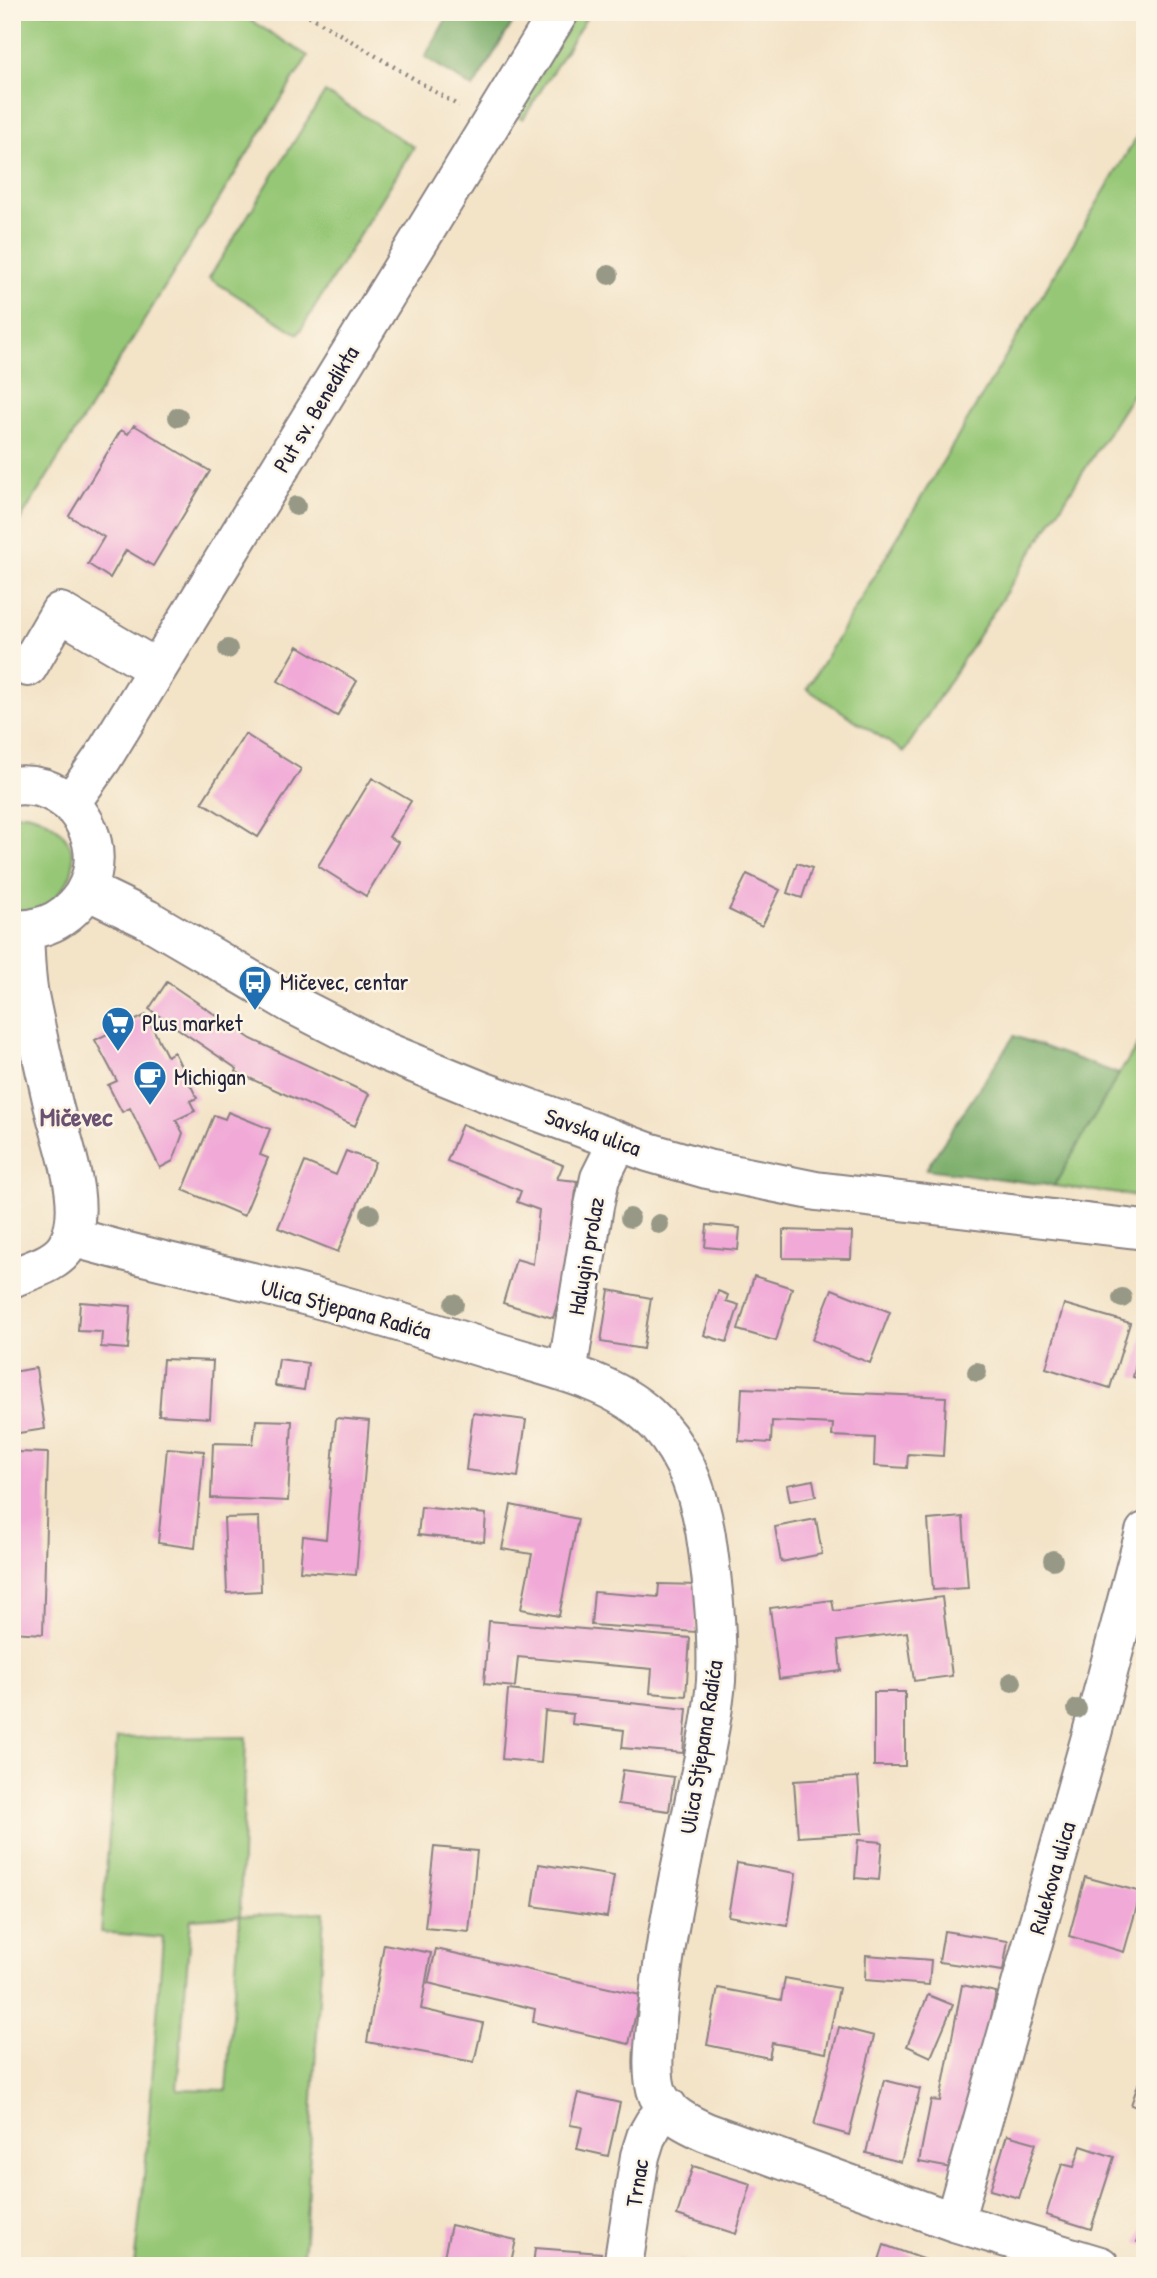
<svg xmlns="http://www.w3.org/2000/svg" width="1157" height="2278" font-family="'Patrick Hand',sans-serif">
<rect width="100%" height="100%" fill="#fcf5e5"/>
<filter id="ink" filterUnits="userSpaceOnUse"><feTurbulence type="fractalNoise" baseFrequency=".0143" numOctaves="2"/><feDisplacementMap in="SourceGraphic" scale="14" xChannelSelector="R" yChannelSelector="G"/><feConvolveMatrix kernelMatrix="1 2 1 2 8 2 1 2 1" color-interpolation-filters="sRGB"/></filter>
<filter id="wash" filterUnits="userSpaceOnUse"><feTurbulence type="fractalNoise" baseFrequency=".00686" numOctaves="4" result="noise"/><feDisplacementMap in="SourceGraphic" scale="28" xChannelSelector="R" yChannelSelector="G"/><feGaussianBlur stdDeviation="1.57" result="paint"/><feColorMatrix in="noise" values="0 0 0 0 0 0 0 0 0 0 0 0 0 0 0 0 0 1.4 0 .05"/><feComposite in="paint" operator="in"/></filter>
<g filter="url(#wash)">
<rect width="100%" height="100%" fill="#f3e3c7"/>
<!-- green -->
<path fill="#96c776" stroke="#5c7458" stroke-width="2" fill-rule="evenodd" d="M12,12H237L308,56L16,527L12,525Z
M577,12H590L523,119L515,115Z
M325,92L414,147L298,334L209,278Z
M1145,123V375L904,752L807,689Z
M26,813C65,821 90,859 60,892C52,901 46,909 34,911C27,912 19,910 12,910V815Z
M1145,1034V1197L1054,1186L1119,1074Z
M246,1737L240,1916L324,1912L305,2237L301,2266H134L146,2159L163,1938L101,1932L117,1738ZM240,1916L226,2090L177,2089L191,1919Z"/>
<!-- forest -->
<path fill="#78ac67" stroke="#4d6751" stroke-width="2" d="M450,12H519L473,88L425,57Z
M1014,1036L1119,1074L1054,1186L926,1169Z"/>
<g id="blocks">
<!-- building -->
<path fill="#f1a9d7" d="M134,425L210,471L153,566L126,550L110,578L88,564L104,537L69,516L121,430L128,434Z
M298,646L357,681L337,716L278,681Z
M245,734L301,769L258,837L202,802Z
M372,778L411,801L389,837L398,842L366,896L318,866Z
M797,863L812,868L802,898L787,893Z
M747,874L780,890L762,926L729,910Z
M167,982L251,1039L369,1094L355,1126L236,1072L237,1069L149,1009Z
M146,1015L167,1056L174,1052L197,1098L190,1101L195,1111L176,1120L183,1133L173,1161L160,1168L130,1108L122,1112L108,1085L117,1081L95,1040Z
M228,1112L270,1129L260,1155L268,1158L244,1216L183,1190L214,1115L225,1119Z
M462,1124L563,1165L557,1179L577,1181L566,1274L553,1318L503,1303L516,1259L533,1264L539,1210L517,1202L521,1191L447,1161Z
M346,1151L375,1162L338,1252L278,1228L305,1162L336,1175Z
M707,1225L740,1228L738,1250L705,1247Z
M783,1230L852,1232L851,1259L783,1258Z
M754,1276L792,1288L776,1341L738,1330Z
M832,1289L890,1312L870,1363L812,1340Z
M609,1290L651,1298L643,1349L601,1342Z
M718,1291L728,1295L726,1301L739,1305L727,1342L704,1335Z
M80,1302L131,1306L128,1349L101,1347L102,1332L78,1331Z
M1064,1304L1130,1323L1110,1388L1046,1368Z
M1144,1332L1145,1333V1380L1133,1377Z
M163,1359L213,1361L210,1418L159,1415Z
M279,1359L308,1363L304,1390L275,1386Z
M36,1368L45,1429L12,1434V1372Z
M742,1388L946,1397L943,1456L908,1454L907,1468L874,1466L875,1438L832,1436L833,1424L772,1421L771,1443L739,1441Z
M473,1413L526,1420L518,1477L466,1470Z
M336,1418L369,1421L356,1575L300,1571L303,1536L326,1539Z
M256,1420L292,1421L288,1501L211,1498L213,1443L253,1444Z
M167,1448L204,1451L195,1548L158,1543Z
M16,1452L48,1453L43,1634L12,1632Z
M813,1480L816,1496L790,1501L787,1485Z
M511,1505L578,1519L559,1616L521,1609L532,1554L502,1549Z
M421,1507L486,1514L484,1542L418,1535Z
M259,1517L261,1591L227,1593L224,1518Z
M963,1517L968,1588L933,1590L928,1520Z
M816,1519L822,1554L781,1562L775,1527Z
M659,1584L698,1585L696,1632L591,1625L594,1592L658,1597Z
M942,1597L952,1676L914,1681L907,1632L838,1641L841,1671L779,1679L770,1608L832,1600L834,1611Z
M489,1621L690,1638L686,1696L650,1693L652,1669L518,1657L515,1687L484,1684Z
M508,1690L687,1709L683,1753L622,1748L624,1730L572,1724L573,1714L545,1711L541,1763L502,1759Z
M874,1692H905V1766H874Z
M623,1770L674,1777L669,1811L618,1804Z
M858,1777L862,1833L798,1837L794,1781Z
M858,1840L882,1842L879,1880L855,1878Z
M434,1847L477,1851L469,1932L425,1928Z
M737,1863L796,1873L788,1926L728,1916Z
M539,1864L614,1876L607,1917L533,1906Z
M1085,1877L1141,1892L1124,1952L1069,1936Z
M944,1931L1008,1941L1003,1971L939,1962Z
M384,1944L431,1953L421,2009L483,2023L474,2062L367,2042Z
M436,1949L640,1995L629,2044L533,2022L535,2009L428,1983Z
M866,1955L931,1960L929,1985L865,1980Z
M785,1978L839,1988L826,2053L772,2043L769,2058L707,2045L718,1988L781,2000Z
M962,1985L996,1992L962,2170L919,2162L931,2100L940,2101Z
M928,1995L953,2005L931,2057L907,2046Z
M839,2027L874,2036L849,2135L814,2125Z
M1141,2076L1145,2078V2110L1131,2105Z
M884,2080L920,2089L901,2162L866,2153Z
M578,2093L620,2103L608,2156L577,2149L582,2127L570,2125Z
M1007,2135L1036,2143L1019,2198L990,2190Z
M1081,2146L1114,2157L1091,2229L1046,2215L1062,2164L1074,2167Z
M693,2166L751,2184L736,2234L677,2215Z
M1145,2223V2245L1137,2242Z
M451,2225L516,2240L510,2266L442,2265Z
M884,2245L940,2265V2266H877Z
M535,2248L601,2253L600,2266H533Z
M679,2260L703,2265V2266H677Z"/>
</g>
</g>
<g filter="url(#ink)">
<use href="#blocks" fill-opacity="0" stroke="#8a8281" stroke-width="2"/>
<g fill="none" stroke-linecap="round" stroke-linejoin="round">
<defs>
<path id="minor" d="M28,667L60,612L157,669
M12,786C84,777 123,867 67,913C51,926 33,931 12,929
M70,804L102,759L559,12
M87,890L147,919L292,1004L384,1051L482,1091L648,1152L707,1169L816,1191L1145,1230
M72,1237C151,1260 232,1276 312,1297C374,1314 436,1333 497,1352C546,1367 610,1380 648,1415C687,1450 702,1501 708,1550C714,1594 718,1636 716,1681C713,1717 705,1754 697,1789C683,1858 666,1929 659,1999C657,2026 648,2070 658,2095C667,2114 688,2124 706,2132L954,2222L1100,2266
M12,1278C30,1270 57,1264 67,1246C90,1207 61,1141 52,1100C44,1065 36,1030 29,995C25,974 25,952 24,930
M567,1373L594,1206L600,1178L618,1142
M954,2222L1091,1737L1145,1532
M623,2266L640,2156L646,2137L654,2123L668,2107"/>
</defs>
<!-- minor casing -->
<use href="#minor" stroke="#8a8281" stroke-width="42"/>
<!-- path -->
<path stroke="#8a8281" stroke-width="4.5" stroke-dasharray="2 5" stroke-linecap="butt" d="M303,12L459,106"/>
<!-- minor -->
<use href="#minor" stroke="#fff" stroke-width="38"/>
</g>
<!-- trees -->
<g fill="#979986">
<circle cx="609" cy="275" r="10"/>
<circle cx="178" cy="417" r="10"/>
<circle cx="296" cy="506" r="10"/>
<circle cx="228" cy="649" r="10"/>
<circle cx="370" cy="1214" r="10"/>
<circle cx="630" cy="1218" r="10"/>
<circle cx="659" cy="1224" r="10"/>
<circle cx="1122" cy="1298" r="10"/>
<circle cx="454" cy="1304" r="10"/>
<circle cx="977" cy="1372" r="10"/>
<circle cx="1053" cy="1560" r="10"/>
<circle cx="1012" cy="1682" r="10"/>
<circle cx="1077" cy="1709" r="10"/>
</g>
</g>
<!-- icons -->
<defs>
<symbol id="bus-pin" viewBox="-11 -11 22 30"><path d="M0 17L-7.5 6A9.5 9.5 0 1 1 7.5 6Z" fill="#1f6fb2" stroke="#fcf5e5"/><path d="M-5-6H5V4H4V6H2V4H-2V6H-4V4H-5ZM-3.5-4V0h7V-4ZM-3.5 1.2v1.5H-2V1.2ZM2 1.2v1.5H3.5V1.2Z" fill="#fff"/></symbol>
<symbol id="supermarket-pin" viewBox="-11 -11 22 30"><path d="M0 17L-7.5 6A9.5 9.5 0 1 1 7.5 6Z" fill="#1f6fb2" stroke="#fcf5e5"/><path d="M-6-5.5h2.5l.6 2H6L4.5 2H-2.5L-4.4-4H-6ZM-1.5 3.2a1.3 1.3 0 1 0 .1 0ZM3 3.2a1.3 1.3 0 1 0 .1 0Z" fill="#fff"/></symbol>
<symbol id="cafe-pin" viewBox="-11 -11 22 30"><path d="M0 17L-7.5 6A9.5 9.5 0 1 1 7.5 6Z" fill="#1f6fb2" stroke="#fcf5e5"/><path d="M-5.5-4.5H6V0H3Q3 3.5 0 3.5H-2.5Q-5.5 3.5-5.5 0ZM3-3.2v2h1.7v-2ZM-6 4.5H4V6H-6Z" fill="#fff"/></symbol>
</defs>
<g fill-rule="evenodd">
<use href="#bus-pin" x="236" y="963" width="38" height="52"/>
<use href="#supermarket-pin" x="99" y="1004" width="38" height="52"/>
<use href="#cafe-pin" x="131" y="1058" width="38" height="52"/>
</g>
<g text-anchor="middle" stroke-width="5" stroke-linejoin="round" paint-order="stroke">
<!-- street labels -->
<g font-size="23" fill="#22223b" stroke="#fcf5e5">
<text transform="translate(316 409) rotate(-59)" y="8">Put sv. Benedikta</text>
<text transform="translate(593 1132) rotate(20)" y="8">Savska ulica</text>
<text transform="translate(586 1256) rotate(-80)" y="8">Halugin prolaz</text>
<text transform="translate(346 1309) rotate(15)" y="8">Ulica Stjepana Radića</text>
<text transform="translate(701 1747) rotate(-81)" y="8">Ulica Stjepana Radića</text>
<text transform="translate(1052 1878) rotate(-74)" y="8">Rulekova ulica</text>
<text transform="translate(637 2183) rotate(-81)" y="8">Trnac</text>
</g>
<!-- poi labels -->
<g font-size="23" fill="#22223b" stroke="#fcf5e5" text-anchor="start">
<text x="280" y="990">Mičevec, centar</text>
<text x="142" y="1031">Plus market</text>
<text x="174" y="1085">Michigan</text>
</g>
<!-- quarter labels -->
<g font-size="26" font-weight="bold" fill="#6a5172" stroke="#fcf5e5">
<text x="76" y="1126">Mičevec</text>
</g>
</g>
<!-- margin -->
<rect width="1157" height="2278" fill="none" stroke="#fcf5e5" stroke-width="42"/>
</svg>
